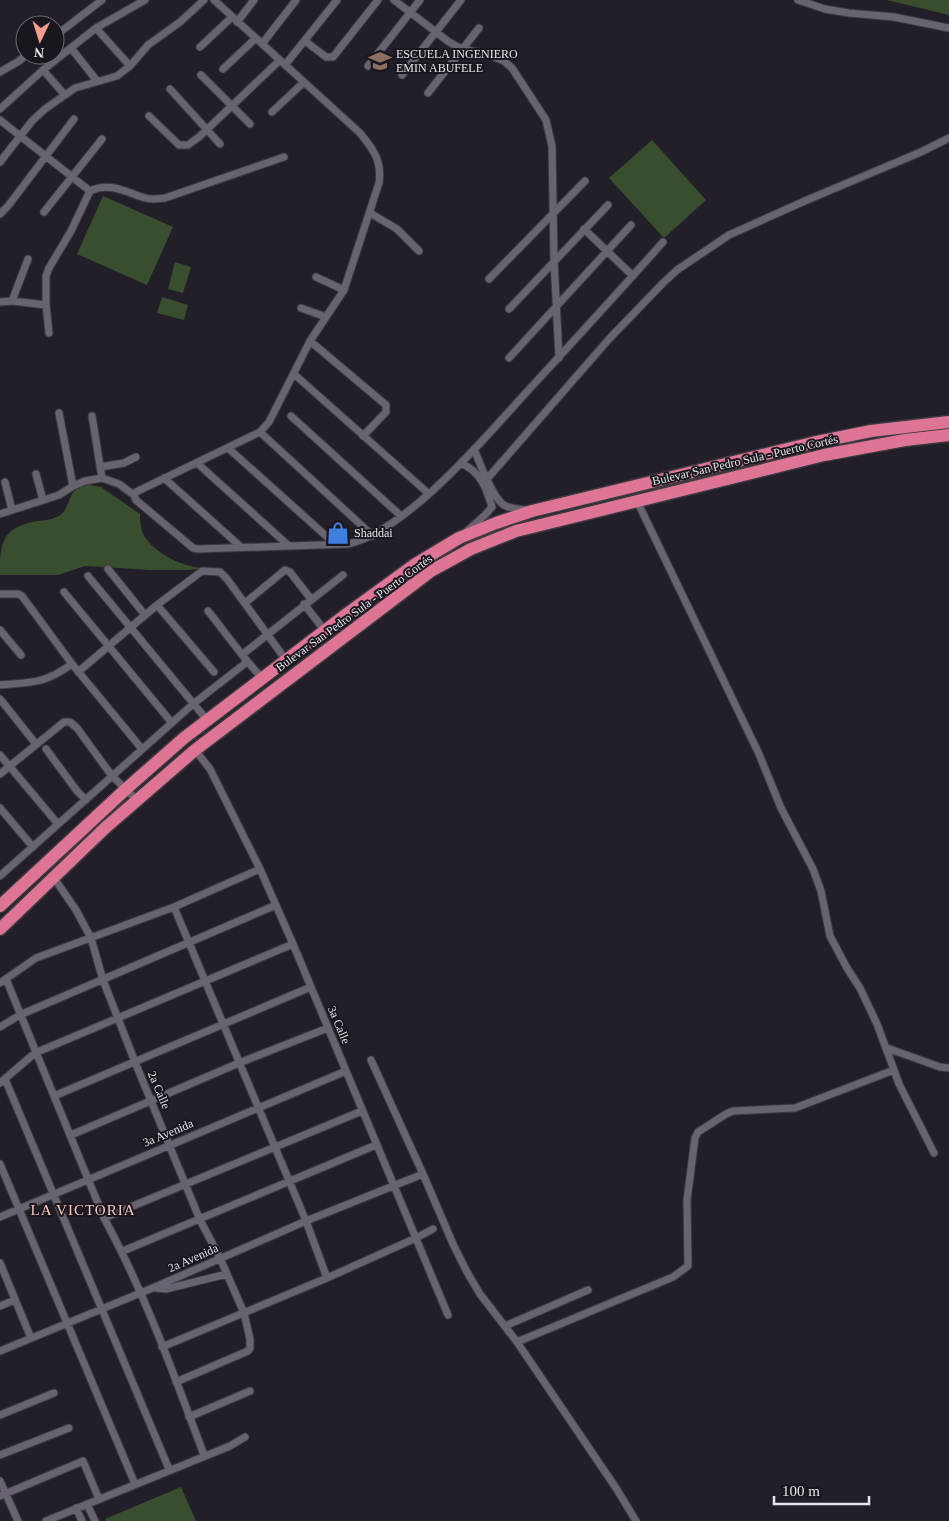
<svg xmlns="http://www.w3.org/2000/svg" width="949" height="1521" font-family="'Times New Roman',serif">
<rect width="100%" height="100%" fill="#231f28"/>
<!-- green -->
<path fill="#384e2f" d="M887,0H949V15Z
M652,140L706,200L664,238L609,178Z
M103,196L173,227L147,285L77,254Z
M175,262L191,267L183,293L168,289Z
M162,297L188,305L184,320L157,313Z
M85,484L101,487L140,514C140,523 141,533 147,540C160,556 182,566 202,568L191,570H150L85,566L58,575H0C0,547 0,529 32,522C41,520 51,521 59,516C73,506 65,492 85,484Z
M181,1487L196,1521H106L105,1519Z"/>
<g fill="none" stroke-linecap="round" stroke-linejoin="round">
<defs>
<path id="street" d="M394,0L449,42L462,49L487,54L504,61L512,68L546,120L552,146L554,260L559,358
M798,0L825,9L849,13L894,17L949,28
M237,22L254,0
M96,28L130,66
M55,36L102,0
M305,41L326,57H333L378,0
M262,44L296,0
M200,47L232,17
M71,48L97,81
M285,65L337,0
M368,66L420,0
M223,69L256,38
M43,70L64,94
M0,72L19,61L26,55
M201,75L250,124
M402,75L461,0
M170,89L220,144
M428,93L479,28
M0,109L43,70L96,28L145,0
M272,112L304,82
M149,116L179,145H188L199,137L280,60
M0,120L90,191
M0,162L32,121L45,109L75,88L117,76L130,66L148,45L180,22L204,0
M90,191C110,181 127,193 145,198C152,200 158,199 165,198L284,157
M44,212L102,139
M370,213L397,229L419,251
M0,214L8,206L74,119
M584,229L633,276
M316,277L344,290
M489,279L585,181
M12,301L28,259
M0,302L12,301L46,305
M301,308L326,317
M509,309L608,205
M49,333L46,305V276L49,268L71,231L90,191
M310,341L386,405V412L363,436
M509,358L631,225
M294,374L429,494
M59,413L73,486
M92,416L102,478
M291,416L401,516
M260,432L373,536
M228,448L335,544
M474,449C479,461 493,499 504,505C510,509 520,509 527,510
M197,463L289,546
M461,463C480,472 486,486 492,507L485,515L467,531
M100,467L124,463L136,457
M36,474L43,500
M164,478L241,547
M487,479L609,339L663,283L677,270L729,235L807,200L921,152L949,138
M5,482L12,510
M134,495L136,492L260,432L269,422L310,341L344,290L379,183C382,161 374,150 360,133L214,0
M637,501L759,754L781,808L813,869L821,891L830,936L847,968L860,988L877,1024L894,1070
M0,514L59,495L73,486L85,481L102,478L119,484L134,495L136,500L193,548L198,549L348,544C406,531 483,440 523,396C570,345 617,294 663,242
M108,569L145,615
M88,576L207,720
M64,592L172,723
M0,594H18L22,596L72,664L142,749
M245,603L285,570L290,572L311,599
M304,604L325,631
M157,605L214,672
M208,611C226,633 242,657 262,678
M0,630L21,655
M243,654L343,575
M78,672L157,605L202,571L220,572L227,579L286,660
M0,685C33,682 44,684 72,664
M0,699L36,744
M46,749L77,791L86,800
M195,750L210,769L260,869L293,944L448,1315
M0,755L58,824
M0,774L64,722H70L77,728L112,776L137,800
M0,808L33,847
M0,876L193,704L247,662
M54,878L76,910L91,938L103,980L135,1062L200,1220L220,1258L244,1313L250,1339V1348L248,1351L176,1382
M174,907L306,1221L327,1278
M6,979L104,1218C145,1293 174,1375 204,1455
M0,983L36,958L174,907L260,869
M0,1027L20,1015L276,905
M887,1048L940,1067L949,1068
M371,1060L423,1174L453,1244L467,1272L480,1294L517,1342L616,1488L636,1521
M5,1079L169,1469
M0,1083L35,1053L293,944
M54,1096L311,987
M71,1135L239,1063L328,1028
M0,1164L135,1484
M0,1217L346,1071
M104,1218L362,1111
M123,1251L376,1145
M0,1263L31,1338
M156,1288L166,1289L227,1274
M0,1306L15,1300
M505,1326L588,1290
M517,1342L673,1277L688,1266L687,1200L695,1138L698,1132L726,1114L733,1111L795,1108L894,1070L899,1084L934,1153
M162,1347L327,1278L416,1238L433,1229
M0,1351L155,1287L306,1221L423,1174
M0,1415L54,1393
M189,1417L250,1391
M0,1455L69,1428
M0,1481L18,1521
M0,1496L83,1461L99,1499
M87,1504L95,1521
M76,1508L82,1521
M46,1521L230,1446L245,1437"/>
<path id="highway" d="M0,906L126,789L184,738L348,613L414,565L459,538L496,523L532,511L812,443L871,431L949,422
M0,929L105,828L195,750L431,571L471,549L516,531L824,455L905,440L949,435"/>
</defs>
<!-- street casing -->
<use href="#street" stroke="#3c3941" stroke-width="9"/>
<!-- highway casing -->
<use href="#highway" stroke="#3c3941" stroke-width="15"/>
<!-- street -->
<use href="#street" stroke="#68636e" stroke-width="7"/>
<!-- highway -->
<use href="#highway" stroke="#de7595" stroke-width="12"/>
</g>
<!-- icons -->
<defs>
<symbol id="school-bare" viewBox="-9 -9 18 18"><path d="M0-5L7-2L0 1L-7-2ZM-4 1L0 2.5L4 1V4Q0 6-4 4Z" fill="#8d6e63" stroke="#1a161e" stroke-width="2.5" paint-order="stroke"/></symbol>
<symbol id="shop-bare" viewBox="-9 -9 18 18"><path d="M-5-2.5h2.3a2.7 3.5 0 0 1 5.4 0H5L5.5 6h-11ZM-1.5-2.5h3a1.5 2.3 0 0 0-3 0Z" fill="#3f7fe0" stroke="#1a161e" stroke-width="2.5" paint-order="stroke"/></symbol>
</defs>
<g fill-rule="evenodd">
<use href="#school-bare" x="364" y="45" width="32" height="32"/>
<use href="#shop-bare" x="322" y="517" width="32" height="32"/>
</g>
<g text-anchor="middle" stroke-width="4" stroke-linejoin="round" paint-order="stroke">
<!-- poi labels -->
<g font-size="12" fill="#e7e5eb" stroke="#1a161e" text-anchor="start">
<text x="396" y="58">ESCUELA INGENIERO<tspan x="396" dy="14">EMIN ABUFELE</tspan></text>
<text x="354" y="537">Shaddai</text>
</g>
<!-- street labels -->
<g font-size="12" fill="#e7e5eb" stroke="#1a161e">
<text transform="translate(745 460) rotate(-13)" y="4">Bulevar San Pedro Sula - Puerto Cortés</text>
<text transform="translate(354 613) rotate(-36)" y="4">Bulevar San Pedro Sula - Puerto Cortés</text>
<text transform="translate(339 1025) rotate(67)" y="4">3a Calle</text>
<text transform="translate(159 1090) rotate(67)" y="4">2a Calle</text>
<text transform="translate(168 1133) rotate(-23)" y="4">3a Avenida</text>
<text transform="translate(193 1258) rotate(-24)" y="4">2a Avenida</text>
</g>
<!-- quarter labels -->
<g font-size="15" letter-spacing="1" fill="#fcc9bf" stroke="#1a161e">
<text x="83" y="1215">LA VICTORIA</text>
</g>
</g>
<!-- north arrow -->
<g transform="translate(40 40) rotate(184)"><circle r="24" fill="#1a161e" stroke="#6c6970"/>
<path d="M0-4L9 19L0 12L-9 19Z" fill="#f49d8c"/>
<text y="-8" font-size="14" font-weight="bold" text-anchor="middle" fill="#e7e5eb">N</text>
</g>
<!-- scale -->
<path d="M774 1496v8h95v-8" fill="none" stroke="#e7e5eb" stroke-width="2.5"/>
<text x="782" y="1496" font-size="15" fill="#e7e5eb" stroke="#1a161e" stroke-width="4" paint-order="stroke">100 m</text>
</svg>
